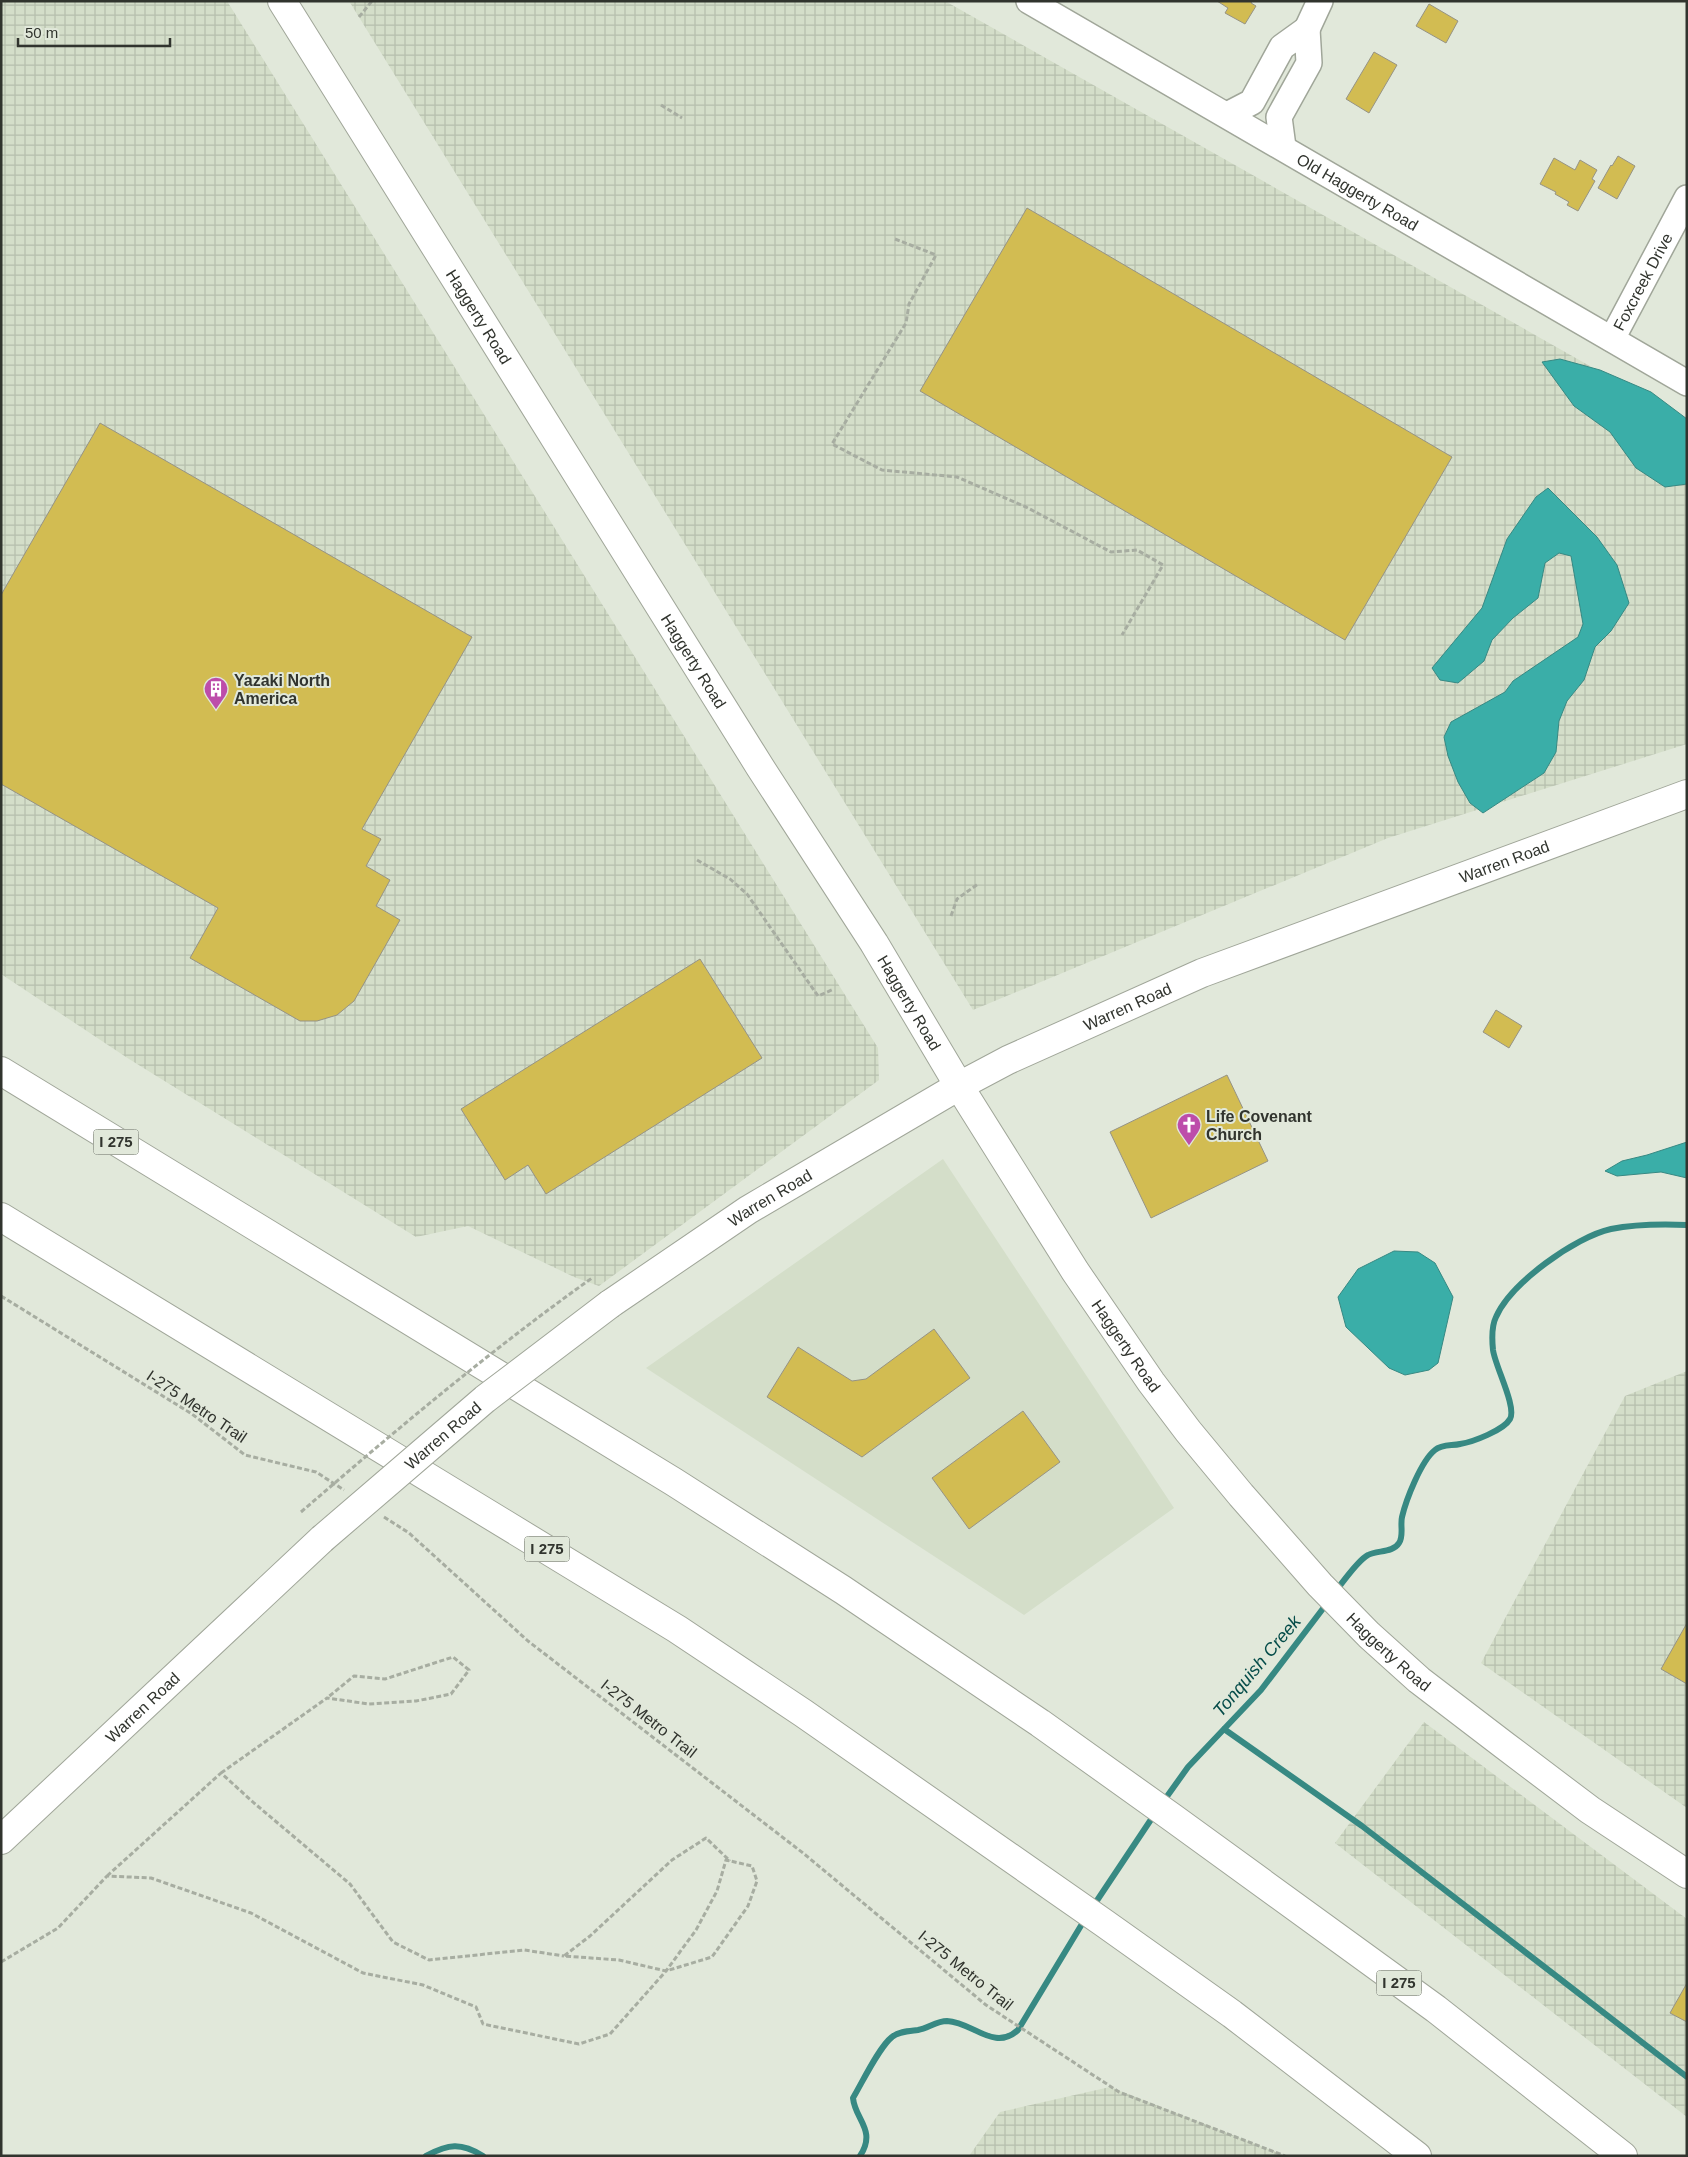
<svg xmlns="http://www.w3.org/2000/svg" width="1688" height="2157" font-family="Arial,sans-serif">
<defs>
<pattern id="industrial-grid" width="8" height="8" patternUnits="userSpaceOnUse" patternTransform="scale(1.25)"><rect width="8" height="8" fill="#d4dec9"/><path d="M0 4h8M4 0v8" fill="none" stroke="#b6bfad"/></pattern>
</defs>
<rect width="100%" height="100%" fill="#e1e8da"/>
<!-- built -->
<path fill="#d4dec9" d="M943,1159L1174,1508L1024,1615L646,1368Z"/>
<!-- industrial -->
<path fill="url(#industrial-grid)" d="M1,1H227L878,1048L879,1080L599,1286L574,1277L468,1226L416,1237L129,1059L1,974Z
M349,1H945L1687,421V744L1388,838L973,1010Z
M1687,1371V1808L1481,1663L1625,1396Z
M1424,1722L1687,1919V2117L1335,1843Z
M1110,2087L1286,2156H969L1000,2112Z"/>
<!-- water -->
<path fill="#3aaea8" stroke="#378983" d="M1560,359L1600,370L1651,392L1687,419V484L1665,487L1636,468L1610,432L1574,406L1542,362Z
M1548,488L1597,537L1617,565L1629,603L1611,631L1595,647L1584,680L1567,701L1559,721L1556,752L1544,773L1483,813L1470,803L1458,782L1448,756L1444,737L1451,722L1505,692L1513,681L1578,637L1583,624L1571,556L1559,553L1545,563L1538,598L1513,618L1492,640L1484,661L1458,683L1440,680L1432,668L1482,608L1507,539L1536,497Z
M1687,1142V1178L1661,1172L1617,1176L1605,1171L1622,1161L1647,1155Z
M1394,1251L1418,1252L1435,1263L1453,1297L1438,1363L1429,1370L1405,1375L1389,1368L1346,1327L1338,1297L1358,1269Z"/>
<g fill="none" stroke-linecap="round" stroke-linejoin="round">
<!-- stream -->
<path stroke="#378983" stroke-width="6" d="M1335,1592C1343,1582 1358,1560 1368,1555C1377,1550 1393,1553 1399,1543C1404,1536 1400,1525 1402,1517C1406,1500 1421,1461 1435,1450C1442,1444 1452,1446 1460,1444C1473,1442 1504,1430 1510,1419C1517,1407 1495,1366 1493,1350C1492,1340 1491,1327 1496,1317C1511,1283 1575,1237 1611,1229C1636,1224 1662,1224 1687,1225
M1224,1729L1362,1826L1687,2077
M1163,1802L1188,1767L1261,1690L1328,1602
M1092,1908L1156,1812
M426,2156C448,2144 461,2142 483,2156
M860,2156C877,2130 855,2120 853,2098C862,2083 879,2047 892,2037C899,2031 910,2031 918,2030C928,2028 937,2021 947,2021C973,2022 994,2052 1018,2030L1085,1919"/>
</g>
<!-- building -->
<path fill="#d2bc52" stroke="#969385" d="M1217,1H1252L1251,3L1256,6L1245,24L1225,13L1228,8Z
M1429,4L1458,21L1446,43L1416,26Z
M1374,52L1397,65L1369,113L1346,99Z
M1618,156L1635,166L1617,199L1598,188L1611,165L1612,166Z
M1554,158L1575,170L1580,160L1597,170L1592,179L1595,181L1578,211L1567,205L1569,202L1555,194L1556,192L1540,184Z
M1027,208L1452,457L1345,640L920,391Z
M100,423L472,637L362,829L381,839L366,866L390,880L376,906L400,920L354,1001L337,1015L317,1021H300L190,958L218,908L1,784V595Z
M700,959L762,1058L546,1194L528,1165L505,1180L461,1109Z
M1496,1010L1522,1026L1509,1048L1483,1032Z
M1227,1075L1268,1161L1151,1218L1110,1132Z
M934,1329L970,1378L862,1457L767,1397L798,1347L852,1381L866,1379Z
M1023,1411L1060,1462L969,1529L932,1478Z
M1687,1623V1684L1661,1669Z
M1687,1983V2022L1670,2013Z"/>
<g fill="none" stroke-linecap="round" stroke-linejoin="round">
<defs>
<g id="minor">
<path id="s1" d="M1029,1L1687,383"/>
<path d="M1307,29L1320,1"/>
<path d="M1227,115L1252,102L1282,47L1307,29L1309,63L1279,117L1283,147"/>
<path id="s2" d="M1612,339L1687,198"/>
</g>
<g id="major">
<path id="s3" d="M282,1L760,767L874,943L959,1086L1075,1271L1151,1382L1188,1431L1241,1495L1320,1585L1369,1635L1419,1680L1504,1745L1590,1810L1687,1874"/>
<path id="s4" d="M610,1304L748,1210L959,1086L1008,1060L1202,973L1687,794"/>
<path id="s5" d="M1,1840L322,1539"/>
</g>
<path id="highway" d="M1,1071L674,1482L843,1590L1040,1723L1173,1818L1436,2009L1623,2156
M1,1217L677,1629L803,1713L1104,1923L1232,2014L1417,2156"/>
</defs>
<!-- minor casing -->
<use href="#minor" stroke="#a0a699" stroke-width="28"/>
<!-- major casing -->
<use href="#major" stroke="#a0a699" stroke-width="30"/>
<!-- highway casing -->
<use href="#highway" stroke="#a0a699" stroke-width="30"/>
<!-- path -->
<path stroke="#a7ada1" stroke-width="3" stroke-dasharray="5 2.5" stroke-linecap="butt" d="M359,17L372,1
M661,105L682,118
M895,239L936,255L909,304L906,323L832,444L882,470L957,477L1026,507L1111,552L1137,550L1163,565L1122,635
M697,860L730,879L747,894L818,996L834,989
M951,916L957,899L978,884
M1,1296L192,1414L245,1455L316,1472L344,1490
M384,1517L409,1533L528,1641L803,1853L986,2005L1119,2092L1285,2156
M221,1773L327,1698L369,1704L416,1701L451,1694L469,1670L453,1657L385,1679L354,1676L327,1698
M107,1876L221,1773L254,1803L350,1884L393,1942L429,1960L524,1950L564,1956
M1,1962L58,1928L107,1876L151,1878L251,1913L363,1973L423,1985L476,2007L483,2024L579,2044L610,2034L666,1971L696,1930L717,1891L726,1860L752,1866L757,1881L748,1906L712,1957L666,1971L619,1960L564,1956L590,1936L672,1860L706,1838L730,1861"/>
<!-- minor -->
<use href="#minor" stroke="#fff" stroke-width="25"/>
<!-- major -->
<use href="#major" stroke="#fff" stroke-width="28"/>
<!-- highway -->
<use href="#highway" stroke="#fff" stroke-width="28"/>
<defs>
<g id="major-bridge">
<path id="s6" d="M322,1539L485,1399L610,1304"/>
</g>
</defs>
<!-- major-bridge casing -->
<use href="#major-bridge" stroke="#a0a699" stroke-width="30" stroke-linecap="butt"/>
<!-- path-bridge -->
<path stroke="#a7ada1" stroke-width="3" stroke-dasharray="5 2.5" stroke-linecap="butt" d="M301,1512C396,1430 491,1350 592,1278"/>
<!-- major-bridge -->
<use href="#major-bridge" stroke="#fff" stroke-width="28"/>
</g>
<!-- icons -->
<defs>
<symbol id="building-pin" viewBox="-11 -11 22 30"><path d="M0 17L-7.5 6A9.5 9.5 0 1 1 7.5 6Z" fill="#bd4daa" stroke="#e1e8da"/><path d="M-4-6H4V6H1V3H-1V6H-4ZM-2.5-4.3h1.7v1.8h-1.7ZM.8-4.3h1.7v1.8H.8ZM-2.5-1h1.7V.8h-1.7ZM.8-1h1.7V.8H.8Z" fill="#fff"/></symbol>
<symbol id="church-pin" viewBox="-11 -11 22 30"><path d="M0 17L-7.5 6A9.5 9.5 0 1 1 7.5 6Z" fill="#bd4daa" stroke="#e1e8da"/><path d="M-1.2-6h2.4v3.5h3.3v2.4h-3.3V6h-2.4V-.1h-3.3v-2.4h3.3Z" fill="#fff"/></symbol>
</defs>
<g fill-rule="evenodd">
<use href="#building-pin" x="202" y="675" width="28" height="38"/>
<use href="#church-pin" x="1175" y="1111" width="28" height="38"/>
</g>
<g text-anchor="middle" stroke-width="4" stroke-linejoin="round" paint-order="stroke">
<!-- shield labels -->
<g fill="#e1e8da" stroke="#666a62" stroke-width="1">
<rect x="93.5" y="1129.5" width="45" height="25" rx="4"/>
<rect x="524.5" y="1536.5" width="45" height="25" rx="4"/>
<rect x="1376.5" y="1970.5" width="45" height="25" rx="4"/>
</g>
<g font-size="15" font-weight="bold" fill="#31342e">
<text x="116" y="1147">I 275</text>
<text x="547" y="1554">I 275</text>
<text x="1399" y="1988">I 275</text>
</g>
<!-- street labels -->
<g font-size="16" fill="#31342e" stroke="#e1e8da">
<text dy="6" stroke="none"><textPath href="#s1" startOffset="380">Old Haggerty Road</textPath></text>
<text dy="6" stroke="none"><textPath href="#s2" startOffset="65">Foxcreek Drive</textPath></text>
<text dy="6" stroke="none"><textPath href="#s3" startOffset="372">Haggerty Road</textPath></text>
<text dy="6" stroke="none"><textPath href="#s3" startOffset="778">Haggerty Road</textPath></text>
<text dy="6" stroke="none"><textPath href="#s4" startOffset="1002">Warren Road</textPath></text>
<text dy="6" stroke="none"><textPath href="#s3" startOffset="1182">Haggerty Road</textPath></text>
<text dy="6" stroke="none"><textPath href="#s4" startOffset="598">Warren Road</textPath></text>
<text dy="6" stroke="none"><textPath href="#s4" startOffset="192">Warren Road</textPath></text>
<text dy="6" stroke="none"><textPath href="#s3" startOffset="1588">Haggerty Road</textPath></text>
<text transform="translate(197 1406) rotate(34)" y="6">I-275 Metro Trail</text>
<text dy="6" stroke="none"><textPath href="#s6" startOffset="159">Warren Road</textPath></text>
<text dy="6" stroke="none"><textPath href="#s3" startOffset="1992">Haggerty Road</textPath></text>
<text dy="6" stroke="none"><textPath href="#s5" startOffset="194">Warren Road</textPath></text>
<text transform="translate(649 1718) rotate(38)" y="6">I-275 Metro Trail</text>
<text transform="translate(966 1970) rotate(39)" y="6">I-275 Metro Trail</text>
</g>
<!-- poi labels -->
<g font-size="16" font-weight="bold" fill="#31342e" stroke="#e1e8da" text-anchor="start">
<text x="234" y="686">Yazaki North<tspan x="234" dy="18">America</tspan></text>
<text x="1206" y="1122">Life Covenant<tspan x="1206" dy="18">Church</tspan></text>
</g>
<!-- water labels -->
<g font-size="18" font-style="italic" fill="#054c49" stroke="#e1e8da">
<text transform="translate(1257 1666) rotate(-50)" y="6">Tonquish Creek</text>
</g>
</g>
<!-- border -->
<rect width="1688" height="2157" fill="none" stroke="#31342e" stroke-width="5"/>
<!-- scale -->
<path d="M18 38v8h152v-8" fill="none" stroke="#31342e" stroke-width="2.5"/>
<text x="25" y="38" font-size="15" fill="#31342e" stroke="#e1e8da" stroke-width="4" paint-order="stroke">50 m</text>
</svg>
